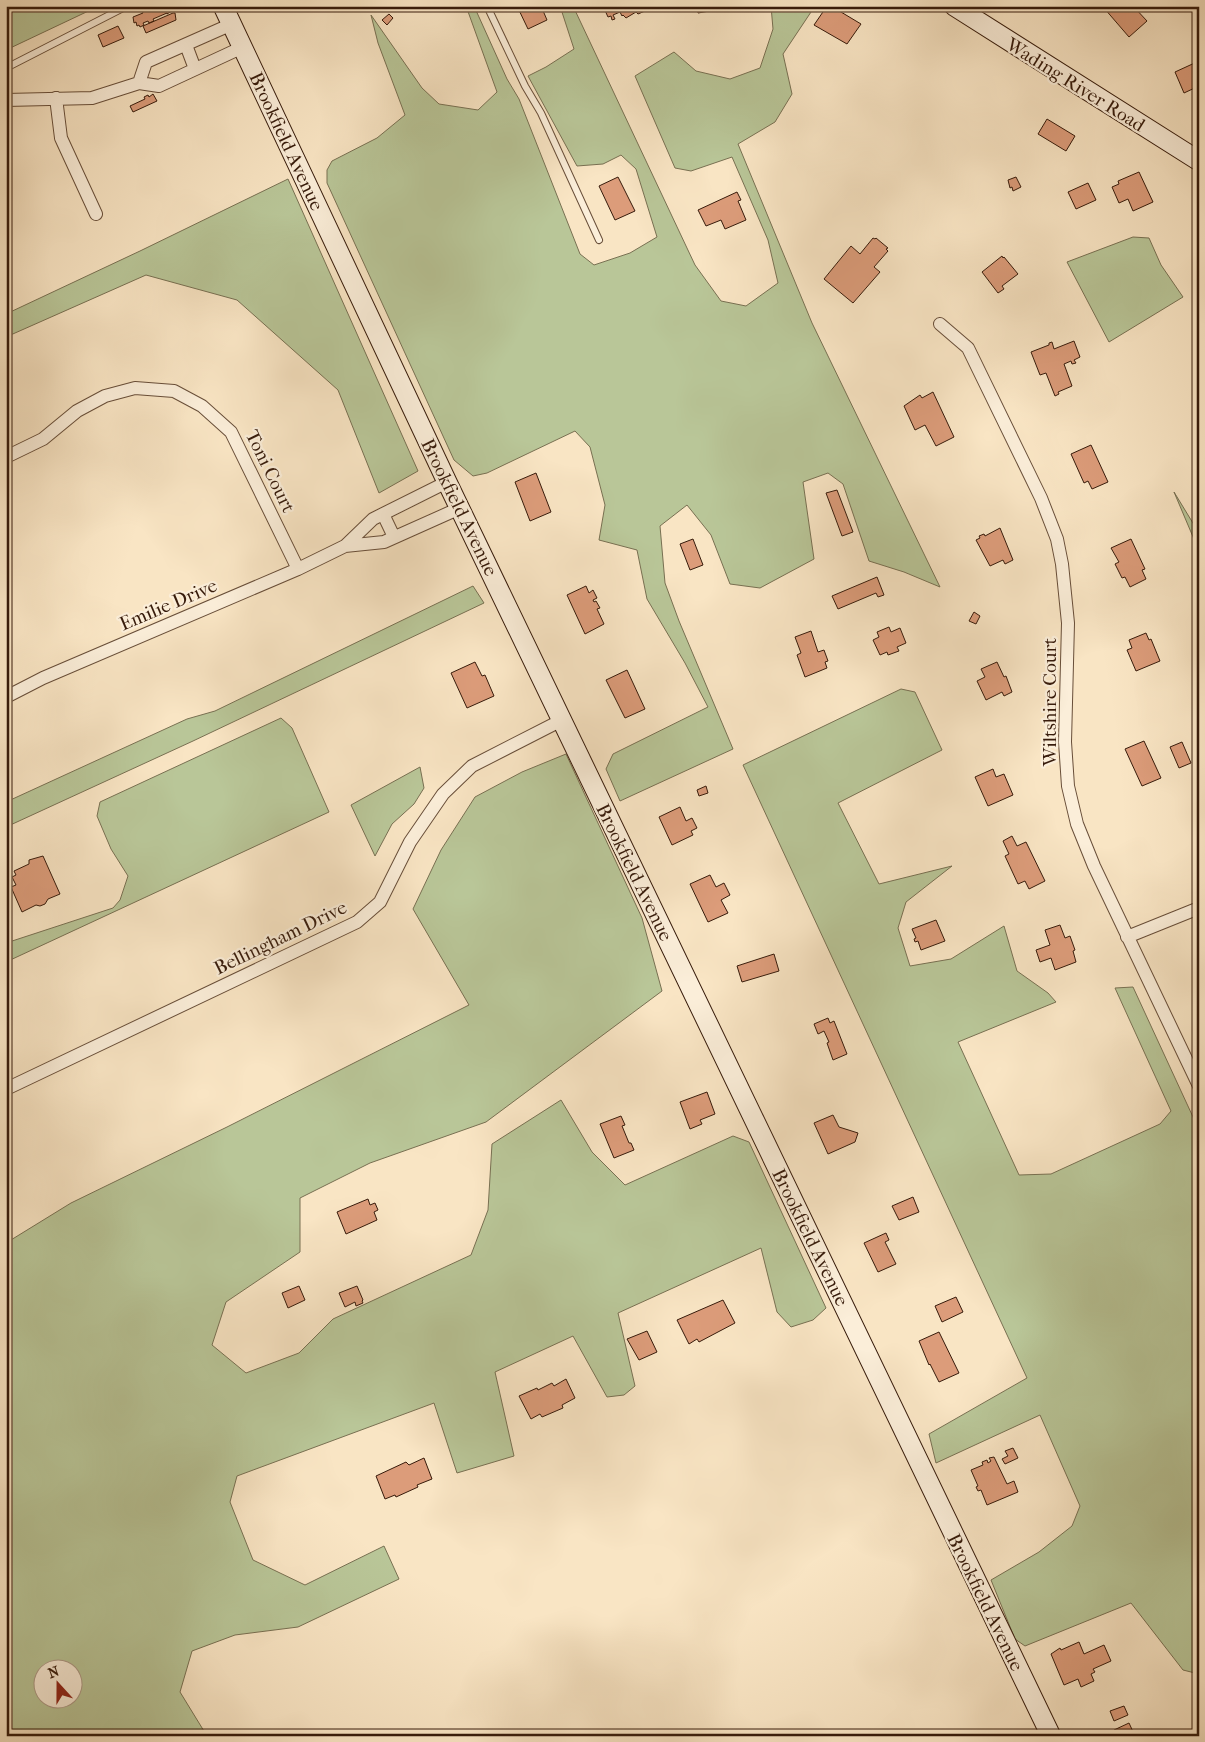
<svg xmlns="http://www.w3.org/2000/svg" width="1205" height="1742" font-family="'IM FELL French Canon',serif">
<rect width="100%" height="100%" fill="#f9e5c4"/>
<filter id="stains"><feTurbulence type="fractalNoise" baseFrequency=".004" numOctaves="4"/><feColorMatrix values="0 0 0 0 .2 0 0 0 0 .09 0 0 0 0 .02 0 0 0 .5 -.17"/></filter>
<radialGradient id="worn" r=".72"><stop offset=".6" stop-color="#630" stop-opacity="0"/><stop offset="1" stop-color="#630" stop-opacity=".3"/></radialGradient>
<!-- green -->
<path fill="#b9c698" stroke="#787052" fill-rule="evenodd" d="M6,6H99L6,50Z
M466,6H474L507,79L519,99L580,254L594,265L630,253L657,237L636,169L621,155L603,164L577,166L528,76L546,67L574,49L560,6H573L695,265L721,301L746,306L778,283L768,240L732,157L691,171L675,168L635,76L674,52L696,71L730,79L760,68L773,29L771,6H815L783,54L792,94L775,122L738,144L812,323L940,587L904,572L869,561L843,484L828,473L803,482L814,559L760,588L730,584L711,535L687,505L660,526L665,583L679,621L733,749L620,801L606,769L613,754L708,707L685,663L647,599L637,550L599,540L605,505L590,447L575,431L487,473L473,476L454,460L327,183V170L332,161L377,138L405,115L378,43L371,15L422,88L439,104L478,110L497,92Z
M288,179L418,471L379,493L338,390L237,300L146,275L6,337V314L140,251Z
M1133,237L1149,238L1161,265L1183,297L1109,342L1067,262Z
M1174,492L1199,533V551Z
M473,586L484,603L193,741L6,827V802L187,719L215,711Z
M901,689L915,692L942,750L838,803L879,884L952,866L906,902L898,928L910,966L951,959L1004,926L1017,971L1048,993L1056,1002L958,1042L1019,1175L1051,1174L1160,1124L1171,1111L1115,988L1133,987L1199,1130V1674L1183,1670L1131,1603L1025,1646L1015,1639L991,1580L1039,1552L1072,1526L1080,1506L1040,1415L936,1463L929,1434L1027,1378L743,765Z
M281,718L292,728L329,812L6,962V943L113,908L120,900L128,876L111,849L97,816L100,802Z
M566,754L642,918L662,991L486,1122L370,1163L300,1198V1252L226,1302L212,1345L246,1373L299,1353L333,1319L471,1255L488,1210L492,1144L561,1100L592,1152L625,1185L733,1136L749,1142L826,1308L813,1320L791,1327L777,1312L761,1248L618,1313L635,1386L624,1395L607,1397L573,1336L495,1372L514,1456L457,1473L434,1403L237,1476L230,1502L253,1560L305,1585L384,1546L399,1579L298,1627L235,1635L192,1651L180,1692L207,1736H6V1243L71,1203L227,1127L469,1005L413,909L441,850L475,797L522,772ZM42,1670H72V1700H42Z
M420,767L424,788L414,804L392,824L375,856L351,805Z"/>
<!-- building -->
<path fill="#dc9c7a" stroke="#371b0b" d="M159,6H174L175,9L167,14V13L153,19L154,21L149,23L148,21L143,23L144,25L140,27L139,25L137,26L136,22L134,23L133,17L143,13L142,10L147,7L149,10Z
M517,6H541L547,20L528,29Z
M603,6H646V7L644,9L645,11L638,14L636,12L626,18L623,15L622,16L620,12L613,15L615,19L612,20L611,16L608,17Z
M697,6H720L721,9L698,13Z
M827,6H831L861,24L847,44L814,25Z
M1106,6H1133L1147,21L1129,37L1104,8Z
M173,13H175L176,20L146,33L143,26Z
M389,14L393,18L387,25L382,20Z
M118,26L124,38L103,47L98,35Z
M1199,61V86L1184,93L1175,72Z
M153,94L157,101L133,112L130,106L145,99L144,97L148,95L149,97Z
M1047,119L1075,136L1066,151L1038,134Z
M1139,172L1153,202L1133,211L1128,199L1119,203L1112,187L1119,184L1118,181Z
M618,177L635,211L615,220L599,186Z
M1016,177L1021,187L1013,191L1012,187L1010,188L1008,180Z
M1088,183L1096,200L1076,209L1068,192Z
M737,192L741,200L738,201L746,220L725,229L721,220L706,226L698,210Z
M873,238L875,239L876,238L888,248L886,249L888,251L874,267L880,272L853,303L824,279L851,246L860,254Z
M1002,256L1003,258L1004,257L1018,274L1002,286L1004,289L998,293L982,272Z
M1074,341L1080,357L1074,360L1076,363L1072,364L1071,361L1064,364L1072,386L1058,392L1059,394L1055,396L1046,373L1040,375L1031,352L1049,345V343L1052,342L1054,349Z
M933,392L954,437L936,446L925,425L915,430L904,406L920,395L922,398Z
M1091,445L1108,482L1092,489L1088,481L1084,483L1071,454Z
M536,473L551,512L530,521L515,482Z
M837,490L853,532L842,536L826,493Z
M1000,528L1013,560L1005,564L1003,560L990,566L976,540L980,538L979,536L984,534L985,536Z
M693,539L703,565L690,570L680,544Z
M1131,539L1145,569L1142,570L1146,579L1130,587L1125,577L1122,578L1115,564L1119,562L1111,548Z
M877,577L884,595L878,597L876,593L838,609L832,596Z
M586,586L589,593L593,590L597,598L593,600L594,602L596,601L600,608L597,609L604,624L585,634L567,595Z
M974,612L980,616L976,624L969,621Z
M889,627L891,632L900,628L906,643L897,647L899,651L888,655L887,652L880,655L873,640L879,637L877,632Z
M811,631L818,652L824,650L828,661L825,662L827,668L805,677L797,655L801,653L795,637Z
M1146,633L1149,640L1151,639L1160,661L1136,671L1127,650L1132,648L1129,640Z
M475,662L482,676L485,675L494,696L467,708L451,673Z
M997,662L1004,677L1006,676L1012,692L1004,696L1002,692L986,700L977,681L985,677L981,669Z
M627,670L645,709L625,718L606,680Z
M1144,741L1161,778L1142,786L1125,749Z
M1182,742L1191,763L1179,768L1170,747Z
M993,769L996,777L1004,774L1013,795L988,806L975,777Z
M706,786L708,793L699,796L697,790Z
M680,807L686,821L692,818L697,828L691,831L693,835L672,845L659,817Z
M1012,836L1017,846L1026,842L1045,881L1029,889L1025,881L1018,884L1005,856L1009,854L1003,841Z
M43,856L60,894L48,899L45,904L40,906L36,905L22,912L11,887L16,885L12,877L16,875L14,871L29,864V860Z
M710,875L716,887L724,883L730,895L721,900L728,913L708,922L690,884Z
M936,920L945,941L921,950L918,941L915,942L914,939L916,938L912,929Z
M1060,925L1065,938L1070,936L1075,950L1073,951L1076,962L1055,970L1051,958L1040,962L1036,950L1050,945L1045,930Z
M774,954L779,971L742,982L737,966Z
M828,1018L830,1023L834,1021L847,1054L833,1060L827,1043L829,1042L824,1031L818,1034L814,1024Z
M707,1092L715,1114L700,1120L702,1124L690,1129L680,1102Z
M833,1115L839,1127L858,1133L855,1142L828,1154L814,1123Z
M621,1116L625,1125L622,1126L629,1143H631L634,1150L614,1158L600,1124Z
M913,1197L919,1212L899,1220L892,1206Z
M368,1199L370,1205L375,1203L378,1210L374,1212L377,1220L346,1234L337,1212Z
M886,1233L889,1240L885,1242L896,1264L878,1272L864,1243Z
M299,1286L305,1300L288,1308L282,1293Z
M357,1286L363,1300L362,1301L363,1303L356,1306L355,1302L345,1307L339,1293Z
M956,1297L963,1312L942,1322L935,1306Z
M723,1300L735,1323L699,1342L697,1339L689,1344L677,1320Z
M647,1331L657,1352L639,1360L627,1339Z
M939,1332L959,1373L939,1382L930,1364L929,1365L919,1341Z
M566,1379L575,1398L562,1405L563,1408L542,1417L540,1414L531,1419L519,1396L537,1388L538,1390L552,1383L554,1386Z
M1013,1448L1018,1458L1005,1464L1002,1459L1008,1456L1005,1451Z
M994,1457L1007,1484L1014,1481L1018,1492L987,1505L981,1490L978,1491L976,1487L978,1486L971,1470L983,1465L982,1462L987,1460L988,1463L991,1461L989,1458Z
M424,1458L432,1479L417,1485L418,1487L396,1497L395,1495L385,1499L376,1476L406,1462L409,1465Z
M1079,1642L1084,1654L1104,1645L1111,1661L1093,1669L1095,1672L1091,1674L1094,1681L1081,1687L1078,1679L1064,1685L1051,1654L1060,1648L1061,1650Z
M1124,1706L1128,1715L1114,1721L1110,1711Z
M1129,1723L1135,1736H1109L1115,1733L1114,1730Z"/>
<g fill="none" stroke-linecap="round" stroke-linejoin="round">
<defs>
<path id="lane" d="M487,6L525,86L541,113L599,240
M6,68L127,6"/>
<path id="street" d="M232,24L146,62L139,83L159,86L243,47
M186,45L195,69
M56,98L61,138L96,214
M6,100L92,98L139,83
M940,324L968,348L1041,498L1057,539L1062,564L1068,623L1065,742L1068,786L1077,824L1094,866L1199,1086
M6,457L43,439L77,411L105,396L135,388L174,391L202,406L231,432L298,569
M383,514L394,537
M345,546L384,542L460,508
M6,697L43,678L298,569L345,546L373,519L447,482
M1127,937L1199,908
M6,1089L357,922L380,902L410,842L443,794L472,766L562,720"/>
<path id="secondary" d="M223,6L447,482L1051,1736
M954,6L1199,161"/>
</defs>
<!-- lane casing -->
<use href="#lane" stroke="#684e39" stroke-width="8"/>
<!-- street casing -->
<use href="#street" stroke="#684e39" stroke-width="14"/>
<!-- secondary casing -->
<use href="#secondary" stroke="#371b0b" stroke-width="21"/>
<!-- lane -->
<use href="#lane" stroke="#fbeed9" stroke-width="6"/>
<!-- street -->
<use href="#street" stroke="#fbeed9" stroke-width="12"/>
<!-- secondary -->
<use href="#secondary" stroke="#fbeed9" stroke-width="19"/>
</g>
<g text-anchor="middle" stroke-width="4.5" stroke-linejoin="round" paint-order="stroke">
<!-- street labels -->
<g font-size="19" fill="#371b0b" stroke="#fbeed9">
<text transform="translate(1076 84) rotate(32)" y="7">Wading River Road</text>
<text transform="translate(287 141) rotate(65)" y="7">Brookfield Avenue</text>
<text transform="translate(271 471) rotate(64)" y="7">Toni Court</text>
<text transform="translate(460 507) rotate(64)" y="7">Brookfield Avenue</text>
<text transform="translate(168 604) rotate(-23)" y="7">Emilie Drive</text>
<text transform="translate(1049 702) rotate(-90)" y="7">Wiltshire Court</text>
<text transform="translate(635 872) rotate(64)" y="7">Brookfield Avenue</text>
<text transform="translate(280 937) rotate(-26)" y="7">Bellingham Drive</text>
<text transform="translate(811 1237) rotate(64)" y="7">Brookfield Avenue</text>
<text transform="translate(986 1602) rotate(64)" y="7">Brookfield Avenue</text>
</g>
</g>
<!-- margin -->
<rect width="1205" height="1742" fill="none" stroke="#f9e5c4" stroke-width="25"/>
<rect x="8" y="8" width="1190" height="1727" fill="none" stroke="#371b0b" stroke-width="2.5"/>
<rect x="12" y="12" width="1180" height="1717" fill="none" stroke="#371b0b"/>
<!-- north arrow -->
<g transform="translate(58 1684) rotate(339)"><circle r="24" fill="#fbeed9" stroke="#ad9a87"/>
<path d="M0-4L9 19L0 12L-9 19Z" fill="#8f2418"/>
<text y="-8" font-size="14" font-weight="bold" text-anchor="middle" fill="#371b0b">N</text>
</g>
<rect width="100%" height="100%" filter="url(#stains)"/>
<rect width="100%" height="100%" fill="url(#worn)"/>
</svg>
